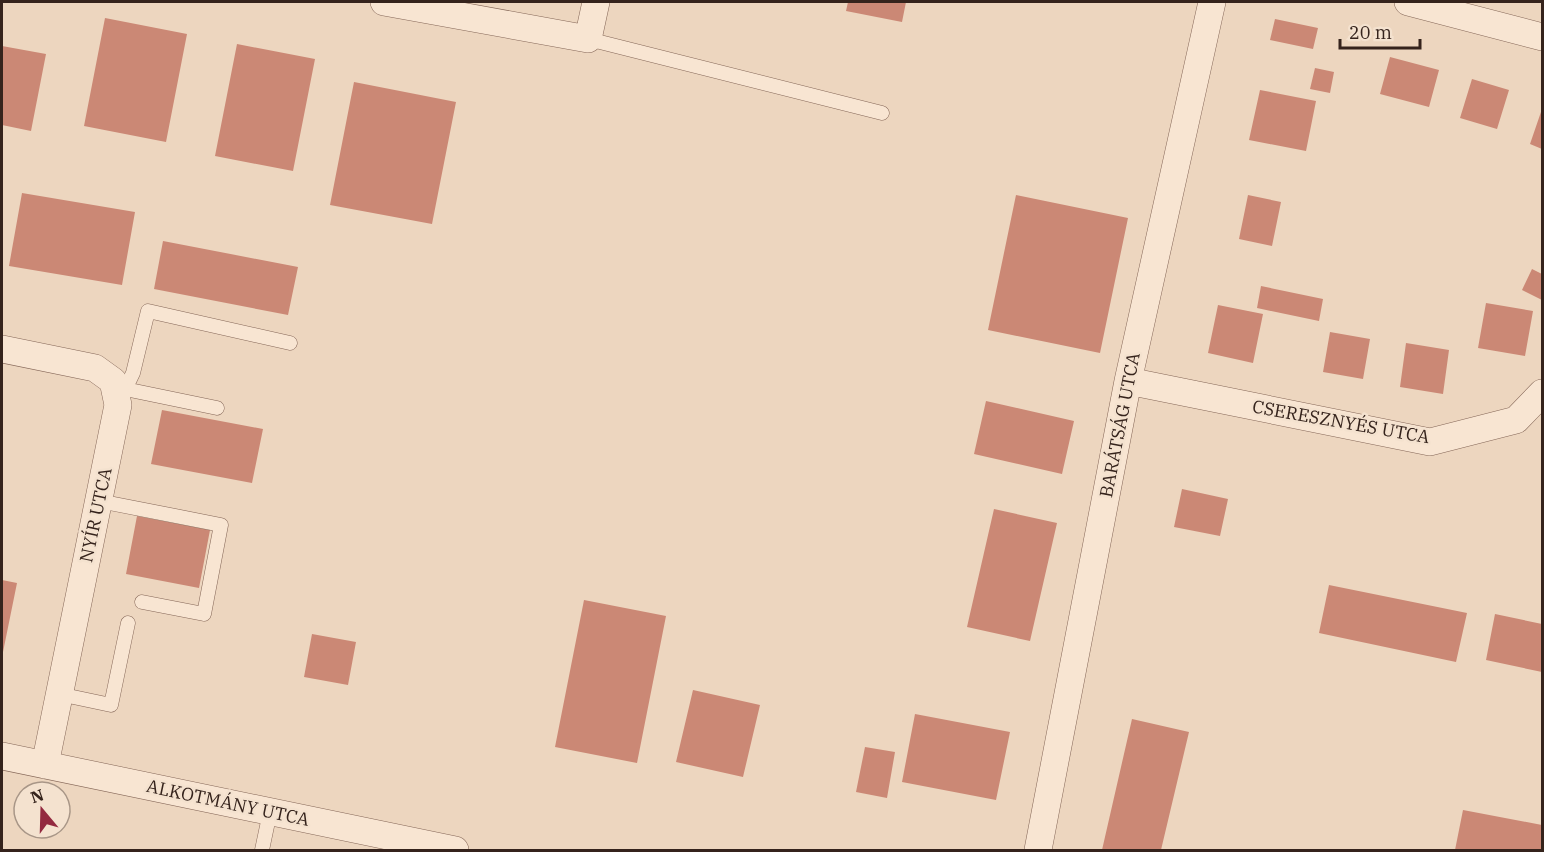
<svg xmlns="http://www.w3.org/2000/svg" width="1544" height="852" font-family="'IBM Plex Serif',serif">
<rect width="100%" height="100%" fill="#edd6bf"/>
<!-- building -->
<path fill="#cb8875" d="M848,2H906L902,22L846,11Z
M105,18L187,34L166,142L84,126Z
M1275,19L1318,28L1313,49L1270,40Z
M237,44L315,59L293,171L215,156Z
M2,46L46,54L31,131L2,125Z
M1390,57L1439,70L1429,107L1380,94Z
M1315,68L1334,72L1330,93L1310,89Z
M1472,79L1509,90L1497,129L1460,118Z
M354,82L456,102L432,224L330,205Z
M1260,90L1316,101L1306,151L1249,140Z
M1542,109V149L1530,144Z
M22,193L135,212L122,285L9,266Z
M1016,195L1128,218L1100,353L988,330Z
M1248,195L1281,202L1272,246L1239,239Z
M163,241L298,267L288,315L154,289Z
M1532,269L1542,274V300L1522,290Z
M1261,286L1323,299L1319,321L1257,308Z
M1486,303L1533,311L1525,356L1478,348Z
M1218,305L1263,314L1253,363L1208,353Z
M1330,332L1370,339L1363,379L1323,372Z
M1406,343L1449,350L1443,394L1400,387Z
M986,401L1074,421L1062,474L974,454Z
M162,410L263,429L252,483L151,464Z
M1182,489L1228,499L1220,536L1174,527Z
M994,509L1057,523L1030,641L967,627Z
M137,516L210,530L199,588L126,574Z
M2,580L17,583L3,652H2Z
M1329,585L1467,613L1456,662L1319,633Z
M584,600L666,616L637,763L555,747Z
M1495,614L1542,624V672L1486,660Z
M312,634L356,642L348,685L304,677Z
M693,690L760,705L743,777L676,762Z
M915,714L1010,732L996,800L902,782Z
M1132,719L1189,732L1161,850H1102Z
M865,747L895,752L887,798L856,792Z
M1463,810L1542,825V850H1455Z"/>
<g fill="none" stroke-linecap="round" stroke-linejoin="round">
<defs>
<path id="service" d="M588,39L882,113
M125,389L217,408
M120,400L133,373L148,311L290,343
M99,501L221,525L204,614L142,602
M59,694L111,705L128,623
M262,850L270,812"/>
<path id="minor" d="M384,2L588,39L596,2
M1408,2L1542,37
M2,349L95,368L113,381L118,405L45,765
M1128,381L1430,442L1516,420L1542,393
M2,756L455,850
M1038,850L1128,381L1212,2"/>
</defs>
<!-- service casing -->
<use href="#service" stroke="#856758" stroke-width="15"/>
<!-- minor casing -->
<use href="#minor" stroke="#856758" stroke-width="28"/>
<!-- service -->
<use href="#service" stroke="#f8e5d2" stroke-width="14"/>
<!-- minor -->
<use href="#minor" stroke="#f8e5d2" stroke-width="27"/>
</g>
<g text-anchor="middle" stroke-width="5" stroke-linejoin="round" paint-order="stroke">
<!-- street labels -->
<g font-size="18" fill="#35231c" stroke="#f4e2cf">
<text transform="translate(1341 422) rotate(10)" y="6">CSERESZNYÉS UTCA</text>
<text transform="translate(1120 425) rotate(-79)" y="6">BARÁTSÁG UTCA</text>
<text transform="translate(96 515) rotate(-78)" y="6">NYÍR UTCA</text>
<text transform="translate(228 803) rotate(12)" y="6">ALKOTMÁNY UTCA</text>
</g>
</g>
<!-- border -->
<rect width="1544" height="852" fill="none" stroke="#35231c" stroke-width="6"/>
<!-- north arrow -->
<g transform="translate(42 810) rotate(341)"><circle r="28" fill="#f4e2cf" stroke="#a89687" stroke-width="1.5"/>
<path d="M0-4.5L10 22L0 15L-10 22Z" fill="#93293f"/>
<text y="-9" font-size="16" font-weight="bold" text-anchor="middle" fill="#35231c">N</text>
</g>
<!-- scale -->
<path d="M1340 39v9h80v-9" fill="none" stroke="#35231c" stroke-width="3"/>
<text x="1349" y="39" font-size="18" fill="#35231c" stroke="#f4e2cf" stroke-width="4.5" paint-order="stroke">20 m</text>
</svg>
